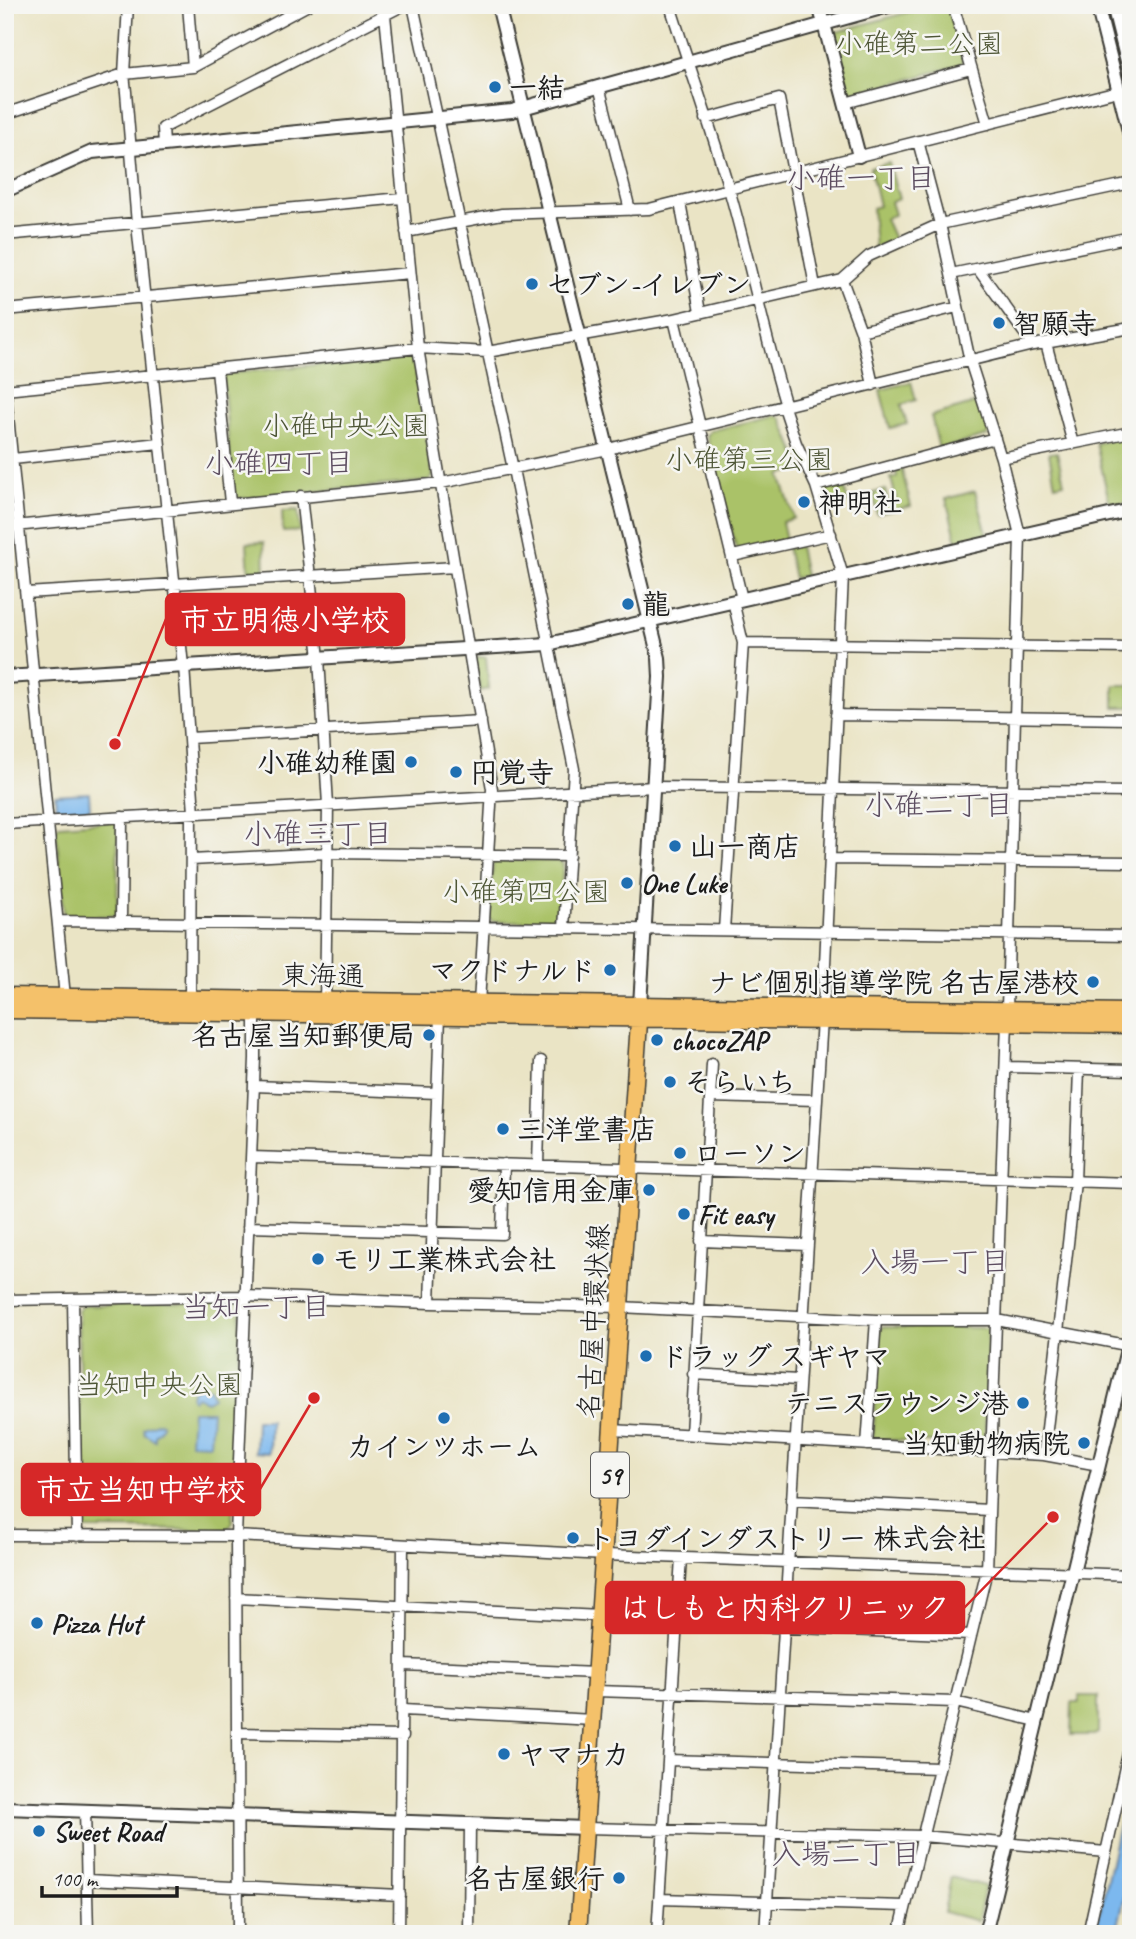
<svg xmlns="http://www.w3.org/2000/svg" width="1136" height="1939" font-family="Caveat,'Klee One',sans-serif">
<rect width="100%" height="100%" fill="#f6f6f2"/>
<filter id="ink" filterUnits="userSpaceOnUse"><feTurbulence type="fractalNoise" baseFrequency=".0143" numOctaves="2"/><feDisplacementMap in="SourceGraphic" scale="14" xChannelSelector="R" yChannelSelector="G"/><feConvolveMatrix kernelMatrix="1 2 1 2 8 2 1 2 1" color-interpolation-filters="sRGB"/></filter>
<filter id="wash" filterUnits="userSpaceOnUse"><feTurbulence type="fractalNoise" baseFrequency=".00686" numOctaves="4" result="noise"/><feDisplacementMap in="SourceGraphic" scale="28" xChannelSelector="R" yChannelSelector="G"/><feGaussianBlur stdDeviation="1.57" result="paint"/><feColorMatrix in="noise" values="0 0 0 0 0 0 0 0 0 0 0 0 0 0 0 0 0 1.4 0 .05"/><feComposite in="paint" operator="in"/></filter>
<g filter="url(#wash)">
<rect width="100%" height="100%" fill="#eae4c5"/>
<!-- green -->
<path fill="#aac267" stroke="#636f42" stroke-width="2" d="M934,5H947L963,59L961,65L853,94L848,92L833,33Z
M889,163L899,199L891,202L895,214L885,219L894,239L875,248L872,208L879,206L870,168Z
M410,355L413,357L433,476L429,481L237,499L233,496L223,378L225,374Z
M911,382L916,400L901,405L907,424L890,428L880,390Z
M979,402L989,432L987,436L939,449L931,416Z
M776,415L781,418L802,468L780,475L794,518L782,522L786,540L737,551L707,436L710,431Z
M1131,436V501L1110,506L1096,443Z
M1057,452L1064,483L1055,485L1049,453Z
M901,467L911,506L877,514L873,493L885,490L888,500L896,499L891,478L897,477L896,469Z
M843,482L848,502L827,508L822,491L824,487Z
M975,491L987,534L957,541L946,499Z
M298,510L300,531L283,532L282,511Z
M264,542L265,575L249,576L247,543Z
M799,546L805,576L794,578L787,548Z
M477,657H486L489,689L480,691L475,662Z
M1114,685H1131V707H1114Z
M115,821L118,824L117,913L113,916H67L64,913L56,829L59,825Z
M497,860L559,861L563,864L559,918L555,922L492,921L489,918L493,863Z
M237,1303L241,1306L232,1523L226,1530L86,1529L82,1526L78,1310L82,1306Z
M883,1327L988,1328L985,1443L981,1445L873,1439L880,1330Z
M1079,1696H1098V1733L1094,1735H1071L1072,1703H1079Z
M951,1877L985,1886L978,1921L944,1912Z"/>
<!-- water -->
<path fill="#7cb8ee" stroke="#4c6a85" stroke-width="2" d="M89,793L90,809L56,811L55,795Z
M199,1386L210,1388L213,1397L206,1401L196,1397L193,1400L191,1398L192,1391Z
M192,1411H212L210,1444L190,1443Z
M256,1420H270L269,1453L255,1452Z
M160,1422L162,1424L160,1430L155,1435V1440L144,1433L143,1429L145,1427Z
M1131,1771V1869L1116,1934H1095Z"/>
</g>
<g filter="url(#ink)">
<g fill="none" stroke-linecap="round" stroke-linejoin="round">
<defs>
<path id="minor" d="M128,5L124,74L126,92L137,224L183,666
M188,5L193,67
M384,5L418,348L492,789L479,1003
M413,5L513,469L574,769L564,928
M670,5C689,66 711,127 729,189C750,261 764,334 786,406
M953,5L988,124
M599,86L630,210
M845,103L971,69
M5,114L124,74L193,67L308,5
M706,119L779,99L815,286
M918,141L940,224L970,361L1001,458L1020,535L1007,1009
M164,144L163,128L404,5
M680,202L700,312
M406,232L502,214L649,209L1118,91
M5,235L402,198
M978,269L1033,345
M951,274L1131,237
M842,280L869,256L940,224L1131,183
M5,310L410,273
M674,319L742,599
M861,331L957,307
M1046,343L1073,444
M217,369L230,503
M5,385L65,997
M5,390L418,348L487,352L674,319L842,280L861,331L873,385
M784,407L796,443L816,486L843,576L823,1007
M1001,458L1131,432
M13,459L159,443
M816,486L995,438
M301,496L319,658L328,805L325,1005
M5,527L441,483L608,449L1033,345L1131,328
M733,556L831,534
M26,593L455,567
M743,643L1131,648
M184,666L194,813
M836,715L1131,719
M189,738L481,721
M5,824L654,787L1131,792
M830,859L1131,862
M191,860L327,853L569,856
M58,921L1131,936
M121,922L122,817
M724,930L743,643L733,601
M190,999L191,813
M1006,1067L1131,1070
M254,1086L437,1093
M710,1097L816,1100
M251,1157L1131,1183
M538,1165L541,1061
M248,1227L502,1234L504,1164
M701,1241L807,1245
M73,1299L77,1536
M5,1300L246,1296L430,1303L620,1307L876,1320H997L1131,1346
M430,1303L440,1015
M693,1374L798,1380
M612,1430L1044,1455L1099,1465
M691,1434L712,1064
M867,1445L876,1320
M1044,1455L1075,1182L1079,1069
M791,1500L989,1510
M5,1535L236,1536L605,1555L1131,1575
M236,1598L600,1616
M677,1623L971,1635
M403,1665L596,1673
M595,1691L955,1702L1037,1721
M403,1710L593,1720
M237,1733L403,1736
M668,1760L939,1768
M85,1810L88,1934
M586,1828L922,1836L1106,1852
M87,1880L400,1895
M659,1899L905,1906
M238,1934L236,1536L255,1058V1013
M399,1934L403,1545
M469,1934L470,1823
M657,1934L681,1558
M765,1934L822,1019
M899,1934L987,1570L1007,1022
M1088,1934L1131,1740"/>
<path id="tertiary" d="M498,5L659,658L660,677L640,1005
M819,5L859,156
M1097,5L1131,139
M1113,5L1131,77
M5,191L92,152L512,111L892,5
M5,677L548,644L1131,510
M5,1808L586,1828
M985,1934L1131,1333"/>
<path id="primary" d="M5,996L1131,1012
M5,1010L1131,1025
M578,1934L640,1007"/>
</defs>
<!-- minor casing -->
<use href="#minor" stroke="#3b3a35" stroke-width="13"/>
<!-- tertiary casing -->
<use href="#tertiary" stroke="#3b3a35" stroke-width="16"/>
<!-- primary casing -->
<use href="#primary" stroke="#3b3a35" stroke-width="19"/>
<!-- minor -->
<use href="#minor" stroke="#fff" stroke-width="10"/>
<!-- tertiary -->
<use href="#tertiary" stroke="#fff" stroke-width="12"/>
<!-- primary -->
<use href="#primary" stroke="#f4c16a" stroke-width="16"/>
</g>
</g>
<!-- markers -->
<g fill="#1f6fb2" stroke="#f6f6f2" stroke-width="2.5">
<circle cx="495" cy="87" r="7"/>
<circle cx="532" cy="284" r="7"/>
<circle cx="999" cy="323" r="7"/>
<circle cx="804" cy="502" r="7"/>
<circle cx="628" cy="604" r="7"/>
<circle cx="411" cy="762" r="7"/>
<circle cx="456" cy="772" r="7"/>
<circle cx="675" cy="846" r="7"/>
<circle cx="627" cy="883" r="7"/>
<circle cx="610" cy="970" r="7"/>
<circle cx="1093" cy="982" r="7"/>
<circle cx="429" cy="1035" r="7"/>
<circle cx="657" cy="1040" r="7"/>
<circle cx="670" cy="1082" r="7"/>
<circle cx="503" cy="1129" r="7"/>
<circle cx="680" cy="1153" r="7"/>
<circle cx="649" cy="1190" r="7"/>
<circle cx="684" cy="1214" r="7"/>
<circle cx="318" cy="1259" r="7"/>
<circle cx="646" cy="1356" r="7"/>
<circle cx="1023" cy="1403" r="7"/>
<circle cx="444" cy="1418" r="7"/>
<circle cx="1084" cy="1443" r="7"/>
<circle cx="573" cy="1538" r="7"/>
<circle cx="37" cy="1623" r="7"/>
<circle cx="504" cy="1754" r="7"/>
<circle cx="39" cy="1831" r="7"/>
<circle cx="619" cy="1878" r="7"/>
</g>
<g text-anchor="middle" stroke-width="5" stroke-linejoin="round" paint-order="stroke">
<!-- shield labels -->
<rect fill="#f6f6f2" stroke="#5d5d5c" stroke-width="2" x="591" y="1452.5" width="38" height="45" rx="5"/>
<g font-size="26" font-weight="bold" fill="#1c1c1c">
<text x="610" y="1484">59</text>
</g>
<!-- park labels -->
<g font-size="28" fill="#4e5636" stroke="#f6f6f2">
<text x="919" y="53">小碓第二公園</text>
<text x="346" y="435">小碓中央公園</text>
<text x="749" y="469">小碓第三公園</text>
<text x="526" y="901">小碓第四公園</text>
<text x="159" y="1394">当知中央公園</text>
</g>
<!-- poi labels -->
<g font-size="28" font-weight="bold" fill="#1c1c1c" stroke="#f6f6f2" text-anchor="start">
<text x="509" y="97">一結</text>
<text x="546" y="294">セブン-イレブン</text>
<text x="1013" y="333">智願寺</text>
<text x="818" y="512">神明社</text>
<text x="642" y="614">龍</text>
<text x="397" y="772" text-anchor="end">小碓幼稚園</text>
<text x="470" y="782">円覚寺</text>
<text x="689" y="856">山一商店</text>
<text x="641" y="893">One Luke</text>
<text x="596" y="980" text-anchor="end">マクドナルド</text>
<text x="1079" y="992" text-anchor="end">ナビ個別指導学院 名古屋港校</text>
<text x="415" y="1045" text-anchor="end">名古屋当知郵便局</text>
<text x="671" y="1050">chocoZAP</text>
<text x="684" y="1092">そらいち</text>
<text x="517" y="1139">三洋堂書店</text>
<text x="694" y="1163">ローソン</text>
<text x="635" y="1200" text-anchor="end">愛知信用金庫</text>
<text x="698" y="1224">Fit easy</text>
<text x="332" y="1269">モリ工業株式会社</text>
<text x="660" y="1366">ドラッグ スギヤマ</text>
<text x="1009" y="1413" text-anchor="end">テニスラウンジ港</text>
<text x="1070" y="1453" text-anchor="end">当知動物病院</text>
<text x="444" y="1456" text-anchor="middle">カインツホーム</text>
<text x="587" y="1548">トヨダインダストリー 株式会社</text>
<text x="51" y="1633">Pizza Hut</text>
<text x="518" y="1764">ヤマナカ</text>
<text x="53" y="1841">Sweet Road</text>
<text x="605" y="1888" text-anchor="end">名古屋銀行</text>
</g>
<!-- street labels -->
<g font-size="28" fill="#1c1c1c" stroke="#f6f6f2">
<text transform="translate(323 975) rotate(1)" y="10">東海通</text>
<text transform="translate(593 1321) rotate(-87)" y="10">名古屋中環状線</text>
</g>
<!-- neighbourhood labels -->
<g font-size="30" fill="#5d4e61" stroke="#f6f6f2">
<text x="861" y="188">小碓一丁目</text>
<text x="279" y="473">小碓四丁目</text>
<text x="939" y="815">小碓二丁目</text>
<text x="318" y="844">小碓三丁目</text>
<text x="935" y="1272">入場一丁目</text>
<text x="256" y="1317">当知一丁目</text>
<text x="846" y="1864">入場二丁目</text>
</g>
</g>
<!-- callouts -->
<path fill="none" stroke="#d62828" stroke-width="2.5" d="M115 744L166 619M314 1398L260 1489M1053 1517L964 1608"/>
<g fill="#d62828" stroke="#f6f6f2" stroke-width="2.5">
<circle cx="115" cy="744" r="7"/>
<circle cx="314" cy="1398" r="7"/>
<circle cx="1053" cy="1517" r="7"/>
</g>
<g fill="#d62828" stroke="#d62828" stroke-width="2.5">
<rect x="166" y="594" width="238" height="51" rx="7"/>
<rect x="22" y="1464" width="238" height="51" rx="7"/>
<rect x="606" y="1582" width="358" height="51" rx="7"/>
</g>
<g font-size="30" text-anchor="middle" font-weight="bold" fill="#fff">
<text x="285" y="630">市立明徳小学校</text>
<text x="141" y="1500">市立当知中学校</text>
<text x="785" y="1618">はしもと内科クリニック</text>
</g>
<!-- margin -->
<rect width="1136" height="1939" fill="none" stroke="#f6f6f2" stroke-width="28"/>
<!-- scale -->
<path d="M42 1886v10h135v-10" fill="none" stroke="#1c1c1c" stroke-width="3.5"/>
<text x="52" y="1886" font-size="21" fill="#1c1c1c" stroke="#f6f6f2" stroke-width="5" paint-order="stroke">100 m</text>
</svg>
